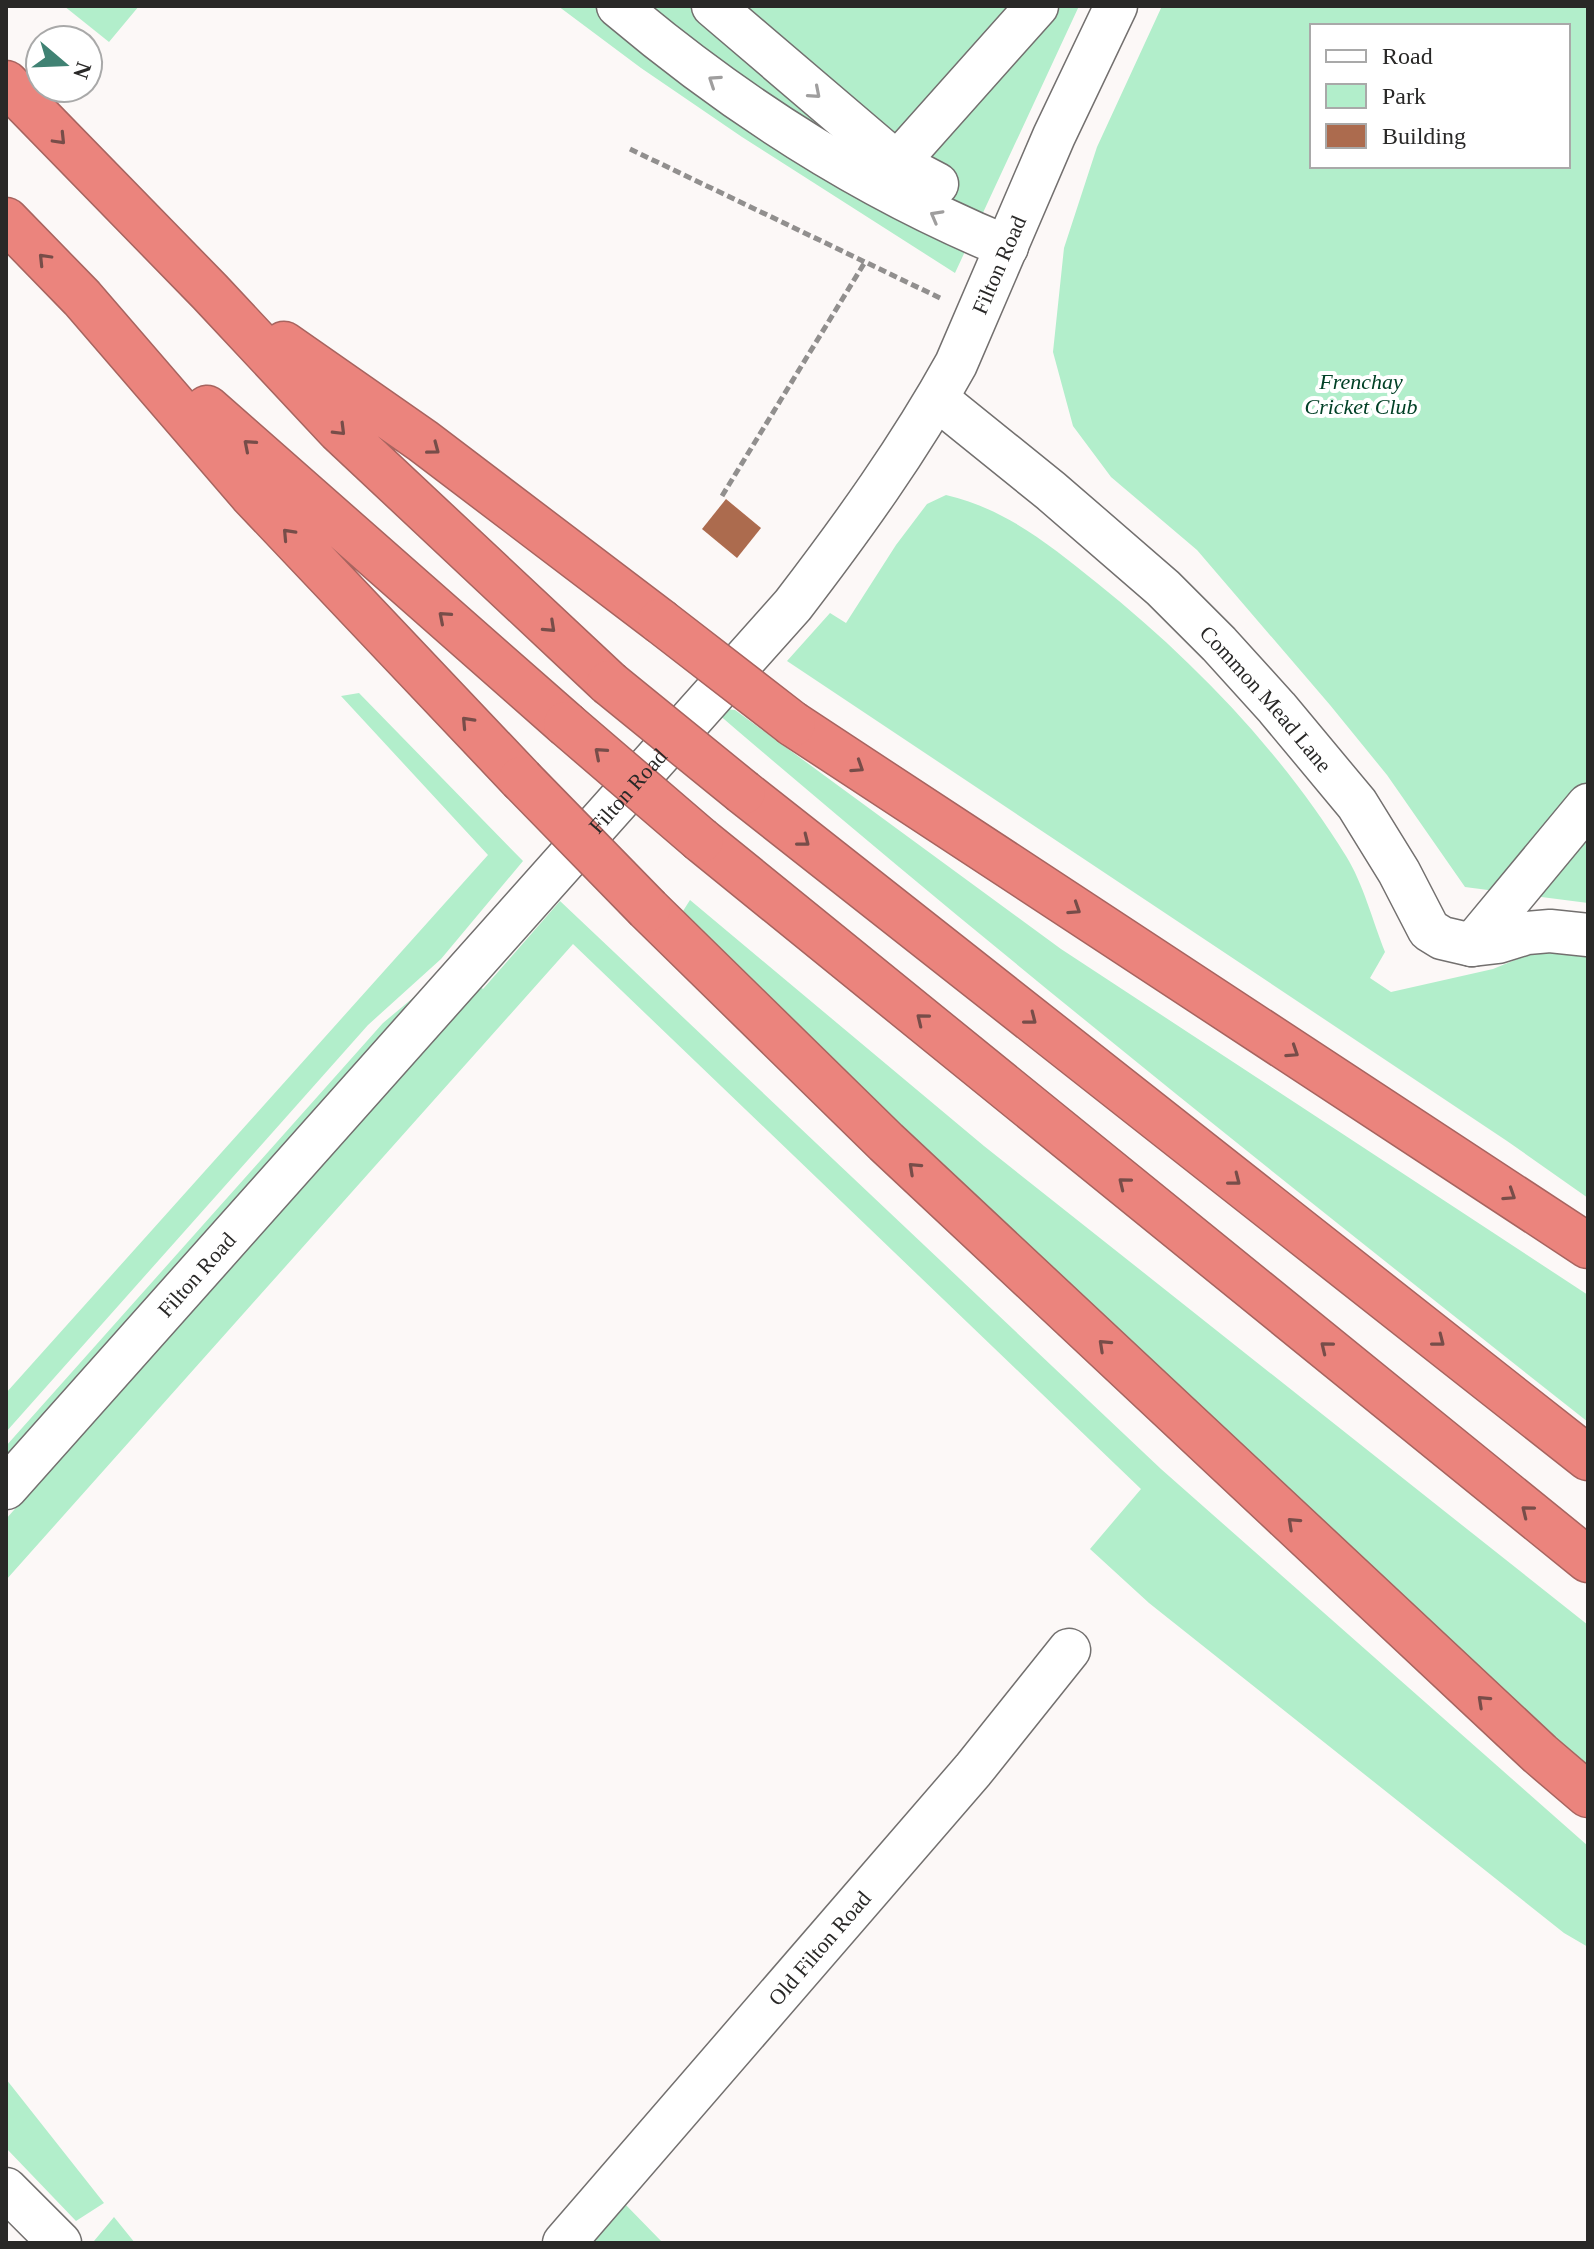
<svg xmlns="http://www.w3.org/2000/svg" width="1594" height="2249" font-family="Georgia,serif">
<rect width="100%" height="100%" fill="#fcf8f7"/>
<!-- green -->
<path fill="#b2eecb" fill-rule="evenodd" d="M64,6H139L109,42Z
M558,6H1079L955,273L742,137L641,68Z
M1162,6H1588V903L1465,887L1387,775L1330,705L1197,550L1111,477L1073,426L1053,352L1064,248L1097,147ZM1312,26H1568V166H1312Z
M946,495C1006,509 1050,545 1097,583C1193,660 1281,751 1346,856C1363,883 1373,922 1385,952L1370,978L1391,992L1493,969L1554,944L1588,948V1198L1507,1141L787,661L830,613L846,623L896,545L927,504Z
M359,693L523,861L441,959L368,1025L6,1432V1393L488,855L341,696Z
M710,707L735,710L1061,949L1588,1295V1422C1292,1188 996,953 710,707Z
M690,900L984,1146L1588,1625V1770L1065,1285L683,911Z
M560,901L1161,1469L1588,1846V1947L1564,1933L1149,1603L1090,1549L1141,1489L573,944L6,1580V1519L477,985L483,989Z
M426,987L6,1462V1446L383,1023Z
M6,2079L104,2203L76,2221L6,2148Z
M623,2202L663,2243H589Z
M114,2217L135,2243H96L94,2241Z"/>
<!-- building -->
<path fill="#ac6b4e" d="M726,499L761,528L737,558L702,529Z"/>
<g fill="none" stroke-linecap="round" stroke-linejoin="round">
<defs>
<g id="minor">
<path d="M618,6C734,104 866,189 1007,247"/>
<path d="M713,6L897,163L937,184"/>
<path d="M897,163L1037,6"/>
<path id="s1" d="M937,399L1051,491L1163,588L1219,644L1277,708L1357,804L1399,872L1429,930L1442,938L1472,945L1498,942L1527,933L1550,931L1588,935"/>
<path d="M1472,945L1588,805"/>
<path id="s2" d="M6,1488L793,605C852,528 909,449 956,364L1054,136L1116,6"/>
<path d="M6,2189L60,2243"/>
<path id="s3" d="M564,2243L973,1770L1069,1650"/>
</g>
<path id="highway" d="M6,83L210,292L339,430L609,683
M6,220L82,298L251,494L521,779
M284,344L423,441L660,621
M207,408L566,724
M793,724L1588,1246
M743,792L1588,1458
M701,840L1588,1560
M648,909L886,1142L1540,1754L1588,1795"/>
</defs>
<!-- minor casing -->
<use href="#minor" stroke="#73706f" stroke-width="45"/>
<!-- highway casing -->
<use href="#highway" stroke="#a7645f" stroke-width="47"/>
<!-- path -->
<path stroke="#918f8e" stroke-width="5" stroke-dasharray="8 4" stroke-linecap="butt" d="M630,149L940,298
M722,496L865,262"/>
<!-- minor -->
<use href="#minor" stroke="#fff" stroke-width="42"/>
<!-- highway -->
<use href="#highway" stroke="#eb847d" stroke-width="44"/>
<defs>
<path id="highway-bridge" d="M660,621L793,724
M609,683L743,792
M566,724L701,840
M521,779L648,909"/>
</defs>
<!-- highway-bridge casing -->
<use href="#highway-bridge" stroke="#a7645f" stroke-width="47" stroke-linecap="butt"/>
<!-- highway-bridge -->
<use href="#highway-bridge" stroke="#eb847d" stroke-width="44"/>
</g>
<!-- one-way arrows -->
<defs><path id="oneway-chevron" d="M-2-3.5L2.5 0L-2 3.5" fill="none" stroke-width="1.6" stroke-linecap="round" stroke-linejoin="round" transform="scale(2)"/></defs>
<g stroke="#9f9e9e">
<use href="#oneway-chevron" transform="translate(714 81) rotate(-146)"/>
<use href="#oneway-chevron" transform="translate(815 93) rotate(41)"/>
<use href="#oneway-chevron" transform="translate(936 216) rotate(-151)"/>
</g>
<g stroke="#774d49">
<use href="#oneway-chevron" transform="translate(60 139) rotate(46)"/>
<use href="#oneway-chevron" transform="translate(44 259) rotate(-134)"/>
<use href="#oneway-chevron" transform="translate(340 430) rotate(45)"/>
<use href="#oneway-chevron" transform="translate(249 445) rotate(-139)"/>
<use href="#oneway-chevron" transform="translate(434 449) rotate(37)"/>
<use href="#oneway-chevron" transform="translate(288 534) rotate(-133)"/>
<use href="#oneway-chevron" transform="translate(444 617) rotate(-139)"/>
<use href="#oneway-chevron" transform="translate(550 627) rotate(43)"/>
<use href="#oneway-chevron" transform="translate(467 722) rotate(-133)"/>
<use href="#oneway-chevron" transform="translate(600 753) rotate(-139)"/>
<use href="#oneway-chevron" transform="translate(858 767) rotate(33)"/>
<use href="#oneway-chevron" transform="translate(804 841) rotate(38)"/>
<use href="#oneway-chevron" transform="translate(1075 909) rotate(33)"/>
<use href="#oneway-chevron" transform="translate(922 1019) rotate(-141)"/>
<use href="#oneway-chevron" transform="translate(1031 1019) rotate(38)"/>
<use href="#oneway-chevron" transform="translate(1293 1052) rotate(33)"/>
<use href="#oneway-chevron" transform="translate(914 1168) rotate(-137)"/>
<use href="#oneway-chevron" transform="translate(1235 1180) rotate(38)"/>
<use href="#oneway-chevron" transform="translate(1124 1183) rotate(-141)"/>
<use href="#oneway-chevron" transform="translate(1510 1195) rotate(33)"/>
<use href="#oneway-chevron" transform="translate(1439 1341) rotate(38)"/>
<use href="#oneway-chevron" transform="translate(1104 1345) rotate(-137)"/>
<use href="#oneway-chevron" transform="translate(1326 1347) rotate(-141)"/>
<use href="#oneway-chevron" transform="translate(1527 1511) rotate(-141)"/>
<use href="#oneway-chevron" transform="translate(1293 1523) rotate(-137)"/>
<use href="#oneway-chevron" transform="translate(1483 1701) rotate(-137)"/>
</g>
<g text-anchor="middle" stroke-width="8" stroke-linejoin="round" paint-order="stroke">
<!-- street labels -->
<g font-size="22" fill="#292827" stroke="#fff">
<text dy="8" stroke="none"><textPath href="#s2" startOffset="1582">Filton Road</textPath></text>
<text dy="8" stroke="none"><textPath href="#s1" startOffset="446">Common Mead Lane</textPath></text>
<text dy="8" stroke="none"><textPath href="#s2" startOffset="934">Filton Road</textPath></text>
<text dy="8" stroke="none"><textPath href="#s2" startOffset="286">Filton Road</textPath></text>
<text dy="8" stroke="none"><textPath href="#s3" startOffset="390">Old Filton Road</textPath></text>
</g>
<!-- park labels -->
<g font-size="22" font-style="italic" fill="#014026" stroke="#fff">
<text x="1361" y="389">Frenchay<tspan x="1361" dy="25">Cricket Club</tspan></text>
</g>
</g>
<!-- border -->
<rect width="1594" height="2249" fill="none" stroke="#292827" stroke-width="16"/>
<!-- legend -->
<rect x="1310" y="24" width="260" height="144" fill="#ffffff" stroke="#a9a9a9" stroke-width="2"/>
<rect x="1326" y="50" width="40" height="12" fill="#ffffff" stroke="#a9a9a9" stroke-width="2"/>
<text x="1382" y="64" font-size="24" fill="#292827">Road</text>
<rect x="1326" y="84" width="40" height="24" fill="#b2eecb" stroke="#a9a9a9" stroke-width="2"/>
<text x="1382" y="104" font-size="24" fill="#292827">Park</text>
<rect x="1326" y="124" width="40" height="24" fill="#ac6b4e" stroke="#a9a9a9" stroke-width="2"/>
<text x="1382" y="144" font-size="24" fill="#292827">Building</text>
<!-- north arrow -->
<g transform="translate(64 64) rotate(109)"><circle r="38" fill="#ffffff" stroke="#a9a9a9" stroke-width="2"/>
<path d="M0-6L14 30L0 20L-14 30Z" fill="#408273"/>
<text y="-12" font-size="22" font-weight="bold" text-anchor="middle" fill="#292827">N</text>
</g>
</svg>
